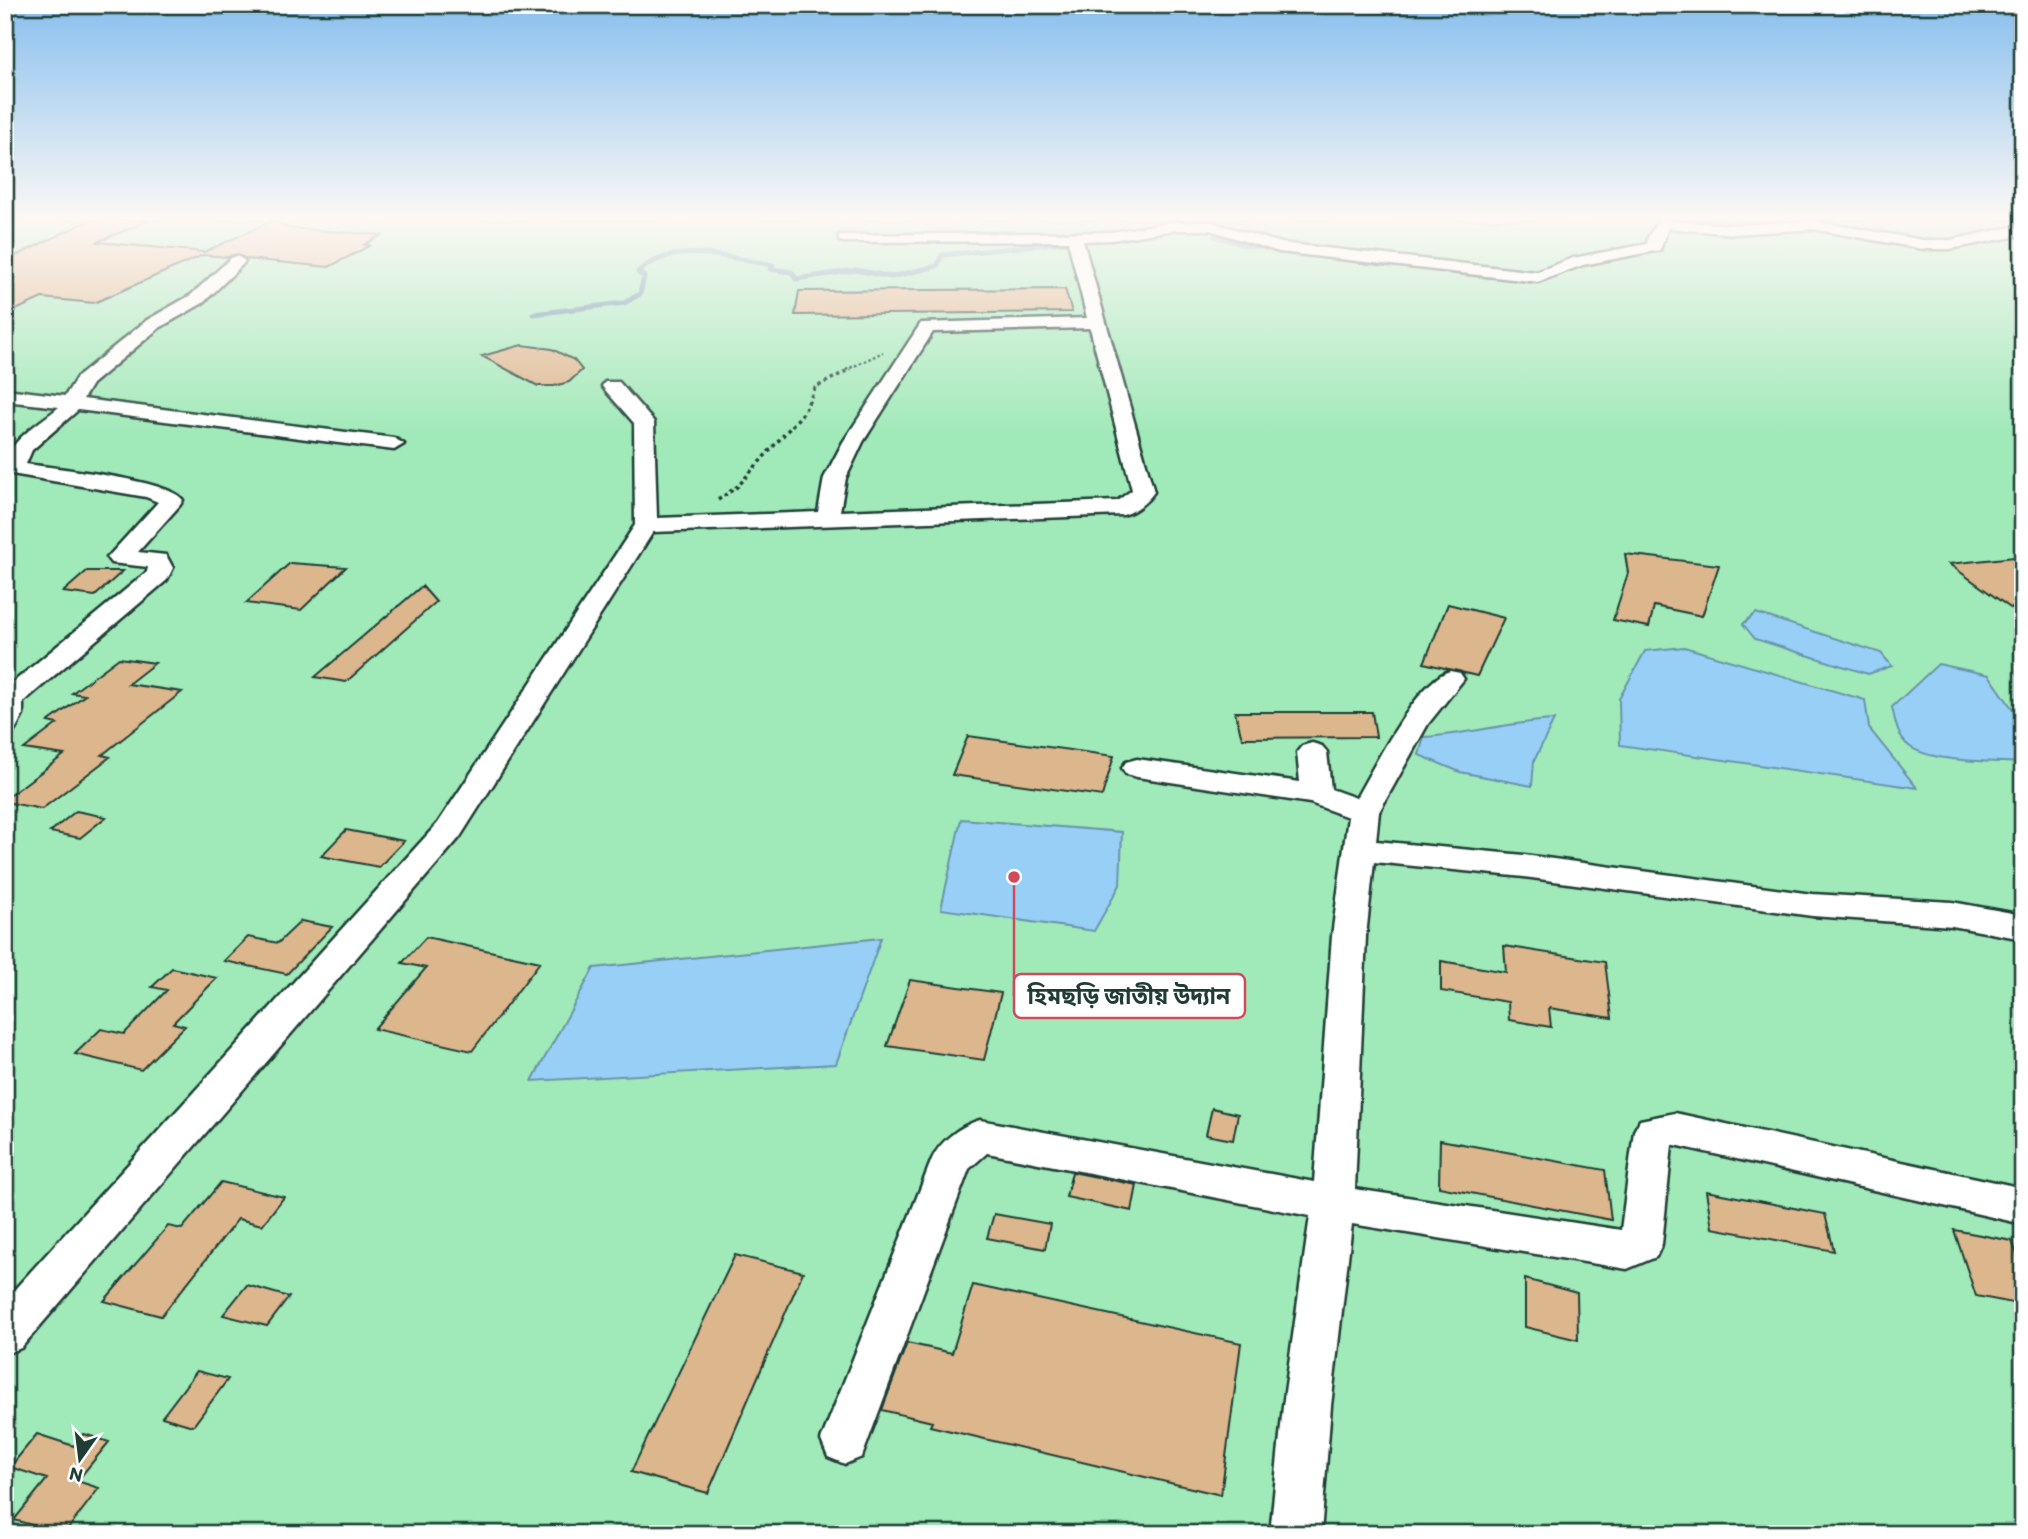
<svg xmlns="http://www.w3.org/2000/svg" width="2028" height="1539" font-family="Itim,'Noto Sans Bengali',sans-serif">
<rect width="100%" height="100%" fill="#f8f0e8"/>
<filter id="ink" filterUnits="userSpaceOnUse"><feTurbulence type="fractalNoise" baseFrequency=".0143" numOctaves="2"/><feDisplacementMap in="SourceGraphic" scale="14" xChannelSelector="R" yChannelSelector="G"/><feConvolveMatrix kernelMatrix="1 2 1 2 8 2 1 2 1" color-interpolation-filters="sRGB"/></filter>
<g filter="url(#ink)">
<!-- green -->
<path fill="#a0e9b8" stroke="#609376" stroke-width="2" d="M5,220H2023V1534H5Z"/>
<!-- water -->
<path fill="#98cff7" stroke="#6895a9" stroke-width="2" d="M1756,613L1881,653L1892,666L1868,674L1755,639L1743,624Z
M1684,647L1865,700L1869,728L1917,788L1620,745L1619,699L1645,651Z
M1938,664L1989,675L2023,724V763C1995,761 1931,763 1909,746C1897,737 1895,720 1892,707Z
M1554,720L1534,761L1532,786L1460,772L1419,755L1424,737C1469,734 1509,722 1554,720Z
M961,819L1122,832L1120,885L1094,931L941,909Z
M881,938L836,1064L532,1081L594,968Z"/>
<g fill="none" stroke-linecap="round" stroke-linejoin="round">
<!-- stream -->
<path stroke="#6895a9" stroke-width="5" d="M1214,229H1220L1215,236L1245,245L1277,249
M1450,272L1490,277
M533,314L624,303L640,294L644,277L638,272C675,239 729,258 773,265L770,269L792,272L796,279L856,270L891,277L937,266L942,255L1079,241"/>
</g>
<!-- building -->
<path fill="#dcb68d" stroke="#1f3d34" stroke-width="2" d="M90,220H150L97,242L204,252L272,221L289,228L382,235L363,245H371L329,267L246,259L236,254L228,257L203,255L94,303L42,298L5,315V261Z
M1065,289L1072,312L795,315L799,291Z
M522,345L552,349L574,360L582,370L569,382L554,386H538L482,356Z
M1625,554L1719,565L1702,616L1654,606L1649,627L1613,620L1628,573Z
M2023,556V617L1949,564Z
M290,563L346,567L301,610L246,603Z
M87,571H123L95,596L63,592Z
M422,586L436,602L346,682L315,677Z
M1448,604L1504,618L1477,676L1424,663Z
M119,658L155,663L128,684L182,692L102,755L110,757L42,809L5,802V799L64,755L24,749L57,724L48,722L85,695L72,693Z
M1235,712H1372L1376,737L1242,738Z
M968,736L1114,756L1102,796L952,775Z
M76,811L106,817L80,838L50,832Z
M346,830L404,841L379,867L321,856Z
M301,921L332,927L287,974L224,961L248,937L278,943Z
M426,937L540,962L472,1051L374,1029L426,968L402,963Z
M1504,946L1605,962L1612,1018L1549,1008L1551,1027L1509,1020L1508,1002L1441,991V961L1506,972Z
M172,968L217,978L173,1023L185,1026L141,1070L75,1054L101,1029L124,1034L167,990L152,987Z
M910,980L1001,993L984,1060L887,1046Z
M1212,1108L1238,1114L1233,1140L1206,1135Z
M1440,1140L1605,1170L1611,1220L1439,1187Z
M1072,1172L1137,1185L1132,1211L1066,1197Z
M221,1182L284,1197L262,1225L238,1219L161,1316L104,1301L168,1226L182,1229Z
M1706,1191L1825,1214L1834,1251L1712,1228Z
M994,1214L1050,1224L1045,1249L987,1238Z
M1954,1230L2012,1241L2023,1271V1305L1976,1296Z
M735,1255L803,1272L708,1493L631,1472Z
M1525,1279L1577,1293L1578,1340L1525,1327Z
M247,1285L289,1297L267,1326L223,1315Z
M973,1285L1241,1343L1221,1495L930,1426L932,1422L882,1410L907,1343L952,1353Z
M197,1371L228,1379L193,1426L162,1417Z
M37,1434L74,1446L84,1434L109,1442L77,1481L99,1488L64,1534L14,1520L47,1479L10,1467Z"/>
<g fill="none" stroke-linecap="round" stroke-linejoin="round">
<defs>
<path id="minor" d="M1659,220L1734,225L1813,221L1923,240H1950L2012,227H2023V235L1950,249H1923L1813,229L1734,234L1668,228L1660,250L1583,265L1538,282L1279,252L1210,230H1174L1112,240L1083,241L1154,492C1147,502 1135,512 1123,515L653,532L460,837L21,1348L5,1354V1300L438,823L635,525L634,423L605,390L602,386L605,382H619L654,422L657,518L818,512L824,478L843,442L921,323L1087,318L1068,241L844,242L839,241V235L1112,232L1174,222H1211L1281,243L1536,272L1573,258L1647,244L1648,237ZM1090,328L1132,490L1117,501L840,511L846,478L863,442L933,332Z
M237,256L245,261L243,264L203,303L159,328L92,384L83,399L394,438L404,444L394,450L78,410L32,450L26,464C55,468 170,480 183,500L180,505L138,552L166,555L173,568L167,580L23,702V715L15,730L5,732V689L147,572L148,567L111,563L107,558L158,502L146,497L6,473C0,444 41,423 59,407L5,401V389L65,396L77,377L147,320L191,295L231,258Z
M1450,671L1460,673L1464,679L1428,724L1379,812L1376,841L1524,855L1812,894L1952,902L2023,915V939L1952,926L1812,916L1524,877L1374,862L1366,936L1355,1189L1621,1230L1634,1131L1640,1120L1675,1113L2023,1188V1224L1675,1145H1672L1662,1244L1656,1257L1627,1269L1352,1224L1331,1406L1321,1534H1270L1283,1406L1310,1216L987,1153L969,1169L862,1457L845,1464L828,1457L821,1440L932,1159C941,1140 960,1126 980,1120L1314,1182L1332,936L1348,817L1310,803L1137,777L1126,774L1122,768L1126,762L1137,759L1300,782L1297,752L1302,746L1312,743L1322,746L1327,752L1331,789L1356,798C1373,769 1418,679 1450,671Z"/>
</defs>
<!-- minor casing -->
<use href="#minor" stroke="#1f3d34" stroke-width="5"/>
<!-- path-far1 -->
<path stroke="#1f3d34" stroke-width="2.5" stroke-dasharray="2.5 2.5" stroke-linecap="butt" d="M846,370L883,352"/>
<!-- path -->
<path stroke="#1f3d34" stroke-width="3.5" stroke-dasharray="3.5 3.5" stroke-linecap="butt" d="M718,500L738,486L804,412L815,388L850,369"/>
<!-- minor -->
<use href="#minor" fill="#fff" fill-rule="evenodd"/>
</g>
</g>
<!-- sky -->
<linearGradient id="sky" x2="0" y2="1"><stop stop-color="#88bfee"/><stop offset="0.5" stop-color="#fcf8f5"/><stop offset="1" stop-color="#fcf8f5" stop-opacity="0"/></linearGradient>
<rect width="2028" height="436" fill="url(#sky)"/>
<!-- callouts -->
<path fill="none" stroke="#d1495b" stroke-width="2.5" d="M1014 877L1014 996"/>
<circle fill="#d1495b" stroke="#fff" stroke-width="2.5" cx="1014" cy="877" r="7"/>
<rect fill="#fff" stroke="#d1495b" stroke-width="2.5" x="1014" y="974" width="231" height="44" rx="7"/>
<g font-size="23" text-anchor="middle" font-weight="bold" fill="#1f3d34">
<text x="1129" y="1004">হিমছড়ি জাতীয় উদ্যান</text>
</g>
<!-- margin -->
<rect width="2028" height="1539" fill="none" stroke="#fff" stroke-width="28"/>
<rect x="14" y="14" width="2000" height="1511" fill="none" stroke="#1f3d34" stroke-width="2.5" filter="url(#ink)"/>
<!-- north arrow -->
<g transform="translate(80 1459) rotate(194)" stroke="#ffffff" stroke-width="5" paint-order="stroke">
<path d="M0-5L12 26L0 18L-12 26Z" fill="#1f3d34"/>
<text y="-10" font-size="19" font-weight="bold" text-anchor="middle" fill="#1f3d34">N</text>
</g>
</svg>
